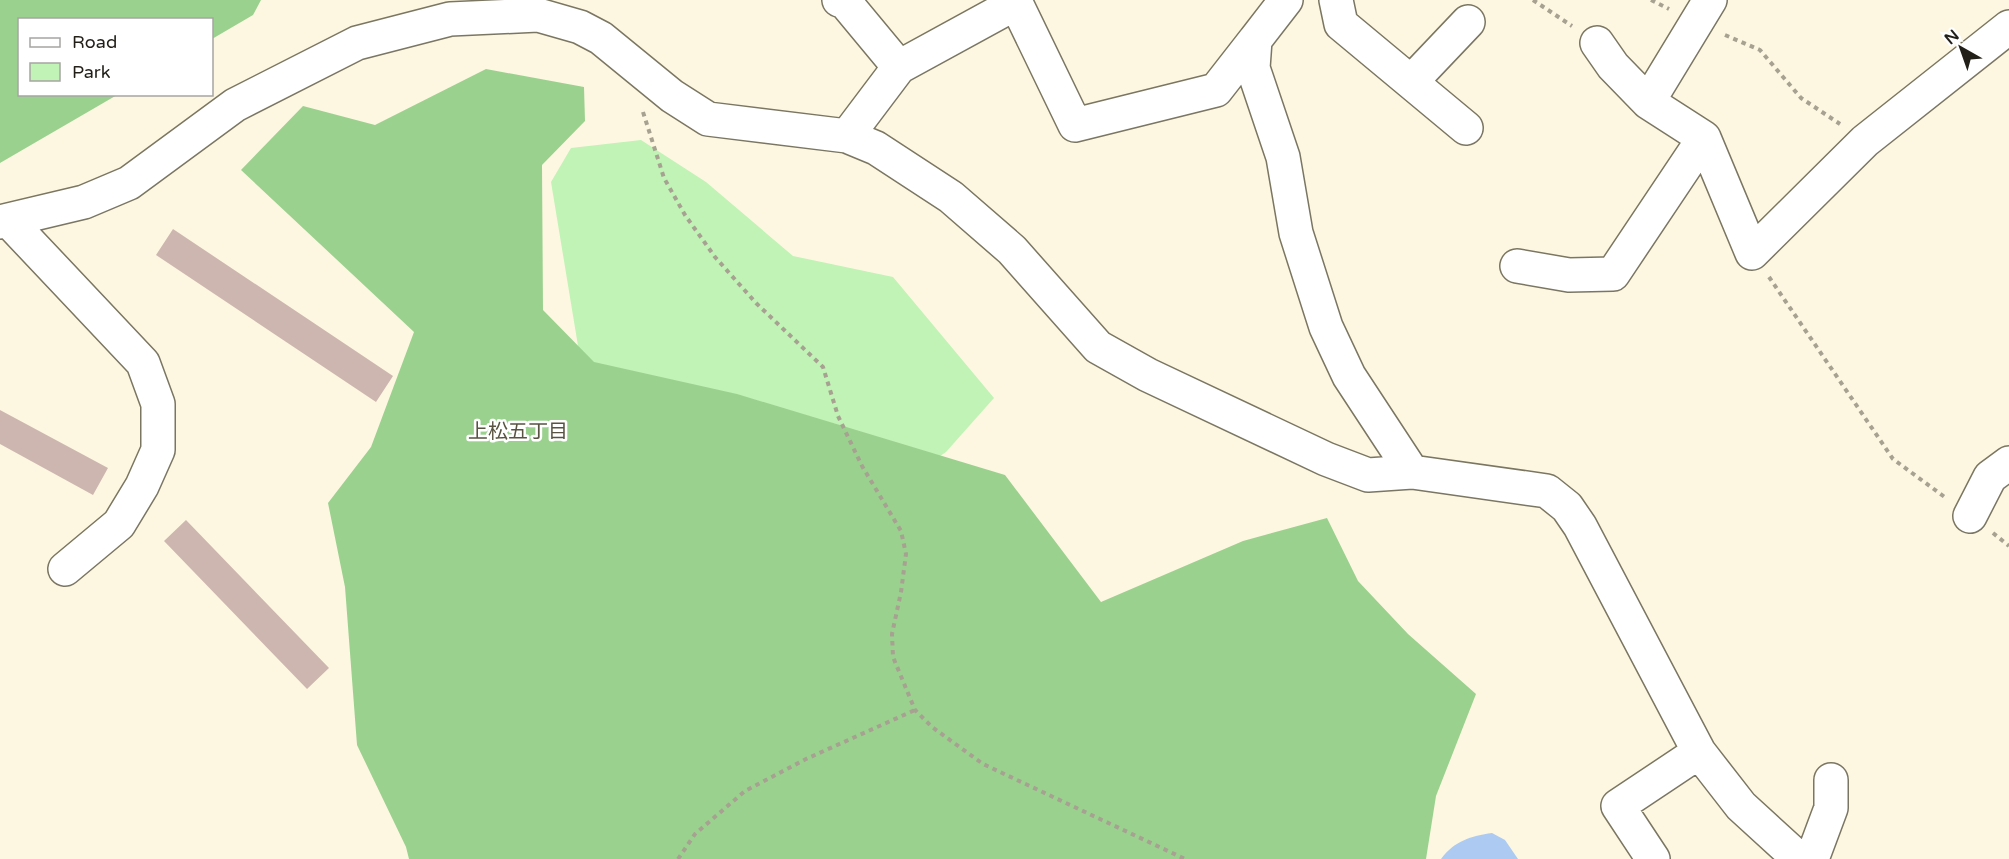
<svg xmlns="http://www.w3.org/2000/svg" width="2009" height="859" font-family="'Varela Round','Noto Sans JP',sans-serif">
<rect width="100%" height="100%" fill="#fdf7e1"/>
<!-- green -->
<path fill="#c0f3b5" d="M641,140L706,182L793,256L893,277L994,398L946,452L909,477L581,364L551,182L571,148Z"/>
<!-- forest -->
<path fill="#9bd18f" d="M0,0H261L253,15L212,39V20H20V94L117,95L0,163Z
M486,69L584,87L585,121L542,165L543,310L594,362L737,394L1005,475L1101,602L1243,541L1327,518L1358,581L1408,634L1476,694L1436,796L1426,859H409L406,847L357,745L345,587L328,503L371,447L414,332L241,170L303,106L375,125Z"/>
<!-- water -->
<path fill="#accaf2" d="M1492,833L1505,840L1518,859H1441C1454,841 1471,836 1492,833Z"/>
<!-- building -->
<path fill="#ceb6b0" d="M173,229L393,376L376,402L156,255Z
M0,410L108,468L93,495L0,444Z
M186,520L329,668L307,689L164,541Z"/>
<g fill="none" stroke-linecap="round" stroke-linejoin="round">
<defs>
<path id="minor" d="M839,0L845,2L899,67L847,136
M1286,0L1255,40L1253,68L1283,157L1296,233L1326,327L1349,376L1412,472
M1336,0L1341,24L1466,128
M1597,43L1613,66L1648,102L1704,138L1752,253L1865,141L2009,27
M899,67L1016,3L1075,125L1216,90L1255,40
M1411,82L1468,22
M1648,102L1710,0
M9,221L143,363L158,404V450L142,486L119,524L65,569
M0,222L84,202L129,183L235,105L357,43L450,19L538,15L580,27L601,38L672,96L708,119L847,136L876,148L951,197L1012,250L1098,347L1148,375L1326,459L1368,475L1412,472L1547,491L1567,507L1580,526L1699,752L1741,806L1799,859
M1517,266L1569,275L1613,274L1704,138
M1970,516L1990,477L2009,463
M1653,859L1618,806L1699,752
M1812,859L1831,808V780"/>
</defs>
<!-- minor casing -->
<use href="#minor" stroke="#7b7662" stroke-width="36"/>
<!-- path -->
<path stroke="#a6a191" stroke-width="4" stroke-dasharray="4.5 4.5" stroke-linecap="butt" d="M1533,0L1572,26
M1651,0L1669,9
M1725,35L1760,50L1801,98L1840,124
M643,112L664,178L685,215L715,257L756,303L823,367L838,416L862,466L901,531L906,554L901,592L892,634L893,657L915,710L932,727L983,764L1185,859
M1769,277L1893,459L1946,498
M1993,533L2009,546
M678,859L695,834L745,791L806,759L915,710"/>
<!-- minor -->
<use href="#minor" stroke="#fff" stroke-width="33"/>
</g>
<g text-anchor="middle" stroke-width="5" stroke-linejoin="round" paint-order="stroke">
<!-- neighbourhood labels -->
<g font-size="20" fill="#595442" stroke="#fff">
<text x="518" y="438">上松五丁目</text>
</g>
</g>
<!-- legend -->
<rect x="18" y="18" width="195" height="78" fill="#ffffff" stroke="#a7a5a3" stroke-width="1.5"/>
<rect x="30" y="38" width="30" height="9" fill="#ffffff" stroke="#a7a5a3" stroke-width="1.5"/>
<text x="72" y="48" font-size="18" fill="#221f18">Road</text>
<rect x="30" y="63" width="30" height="18" fill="#c0f3b5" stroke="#a7a5a3" stroke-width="1.5"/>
<text x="72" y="78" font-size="18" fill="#221f18">Park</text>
<!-- north arrow -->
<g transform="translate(1961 48) rotate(320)" stroke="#ffffff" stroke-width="4.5" paint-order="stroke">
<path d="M0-4.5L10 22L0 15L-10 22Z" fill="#221f18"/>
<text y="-9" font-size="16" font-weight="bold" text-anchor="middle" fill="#221f18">N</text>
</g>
</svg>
